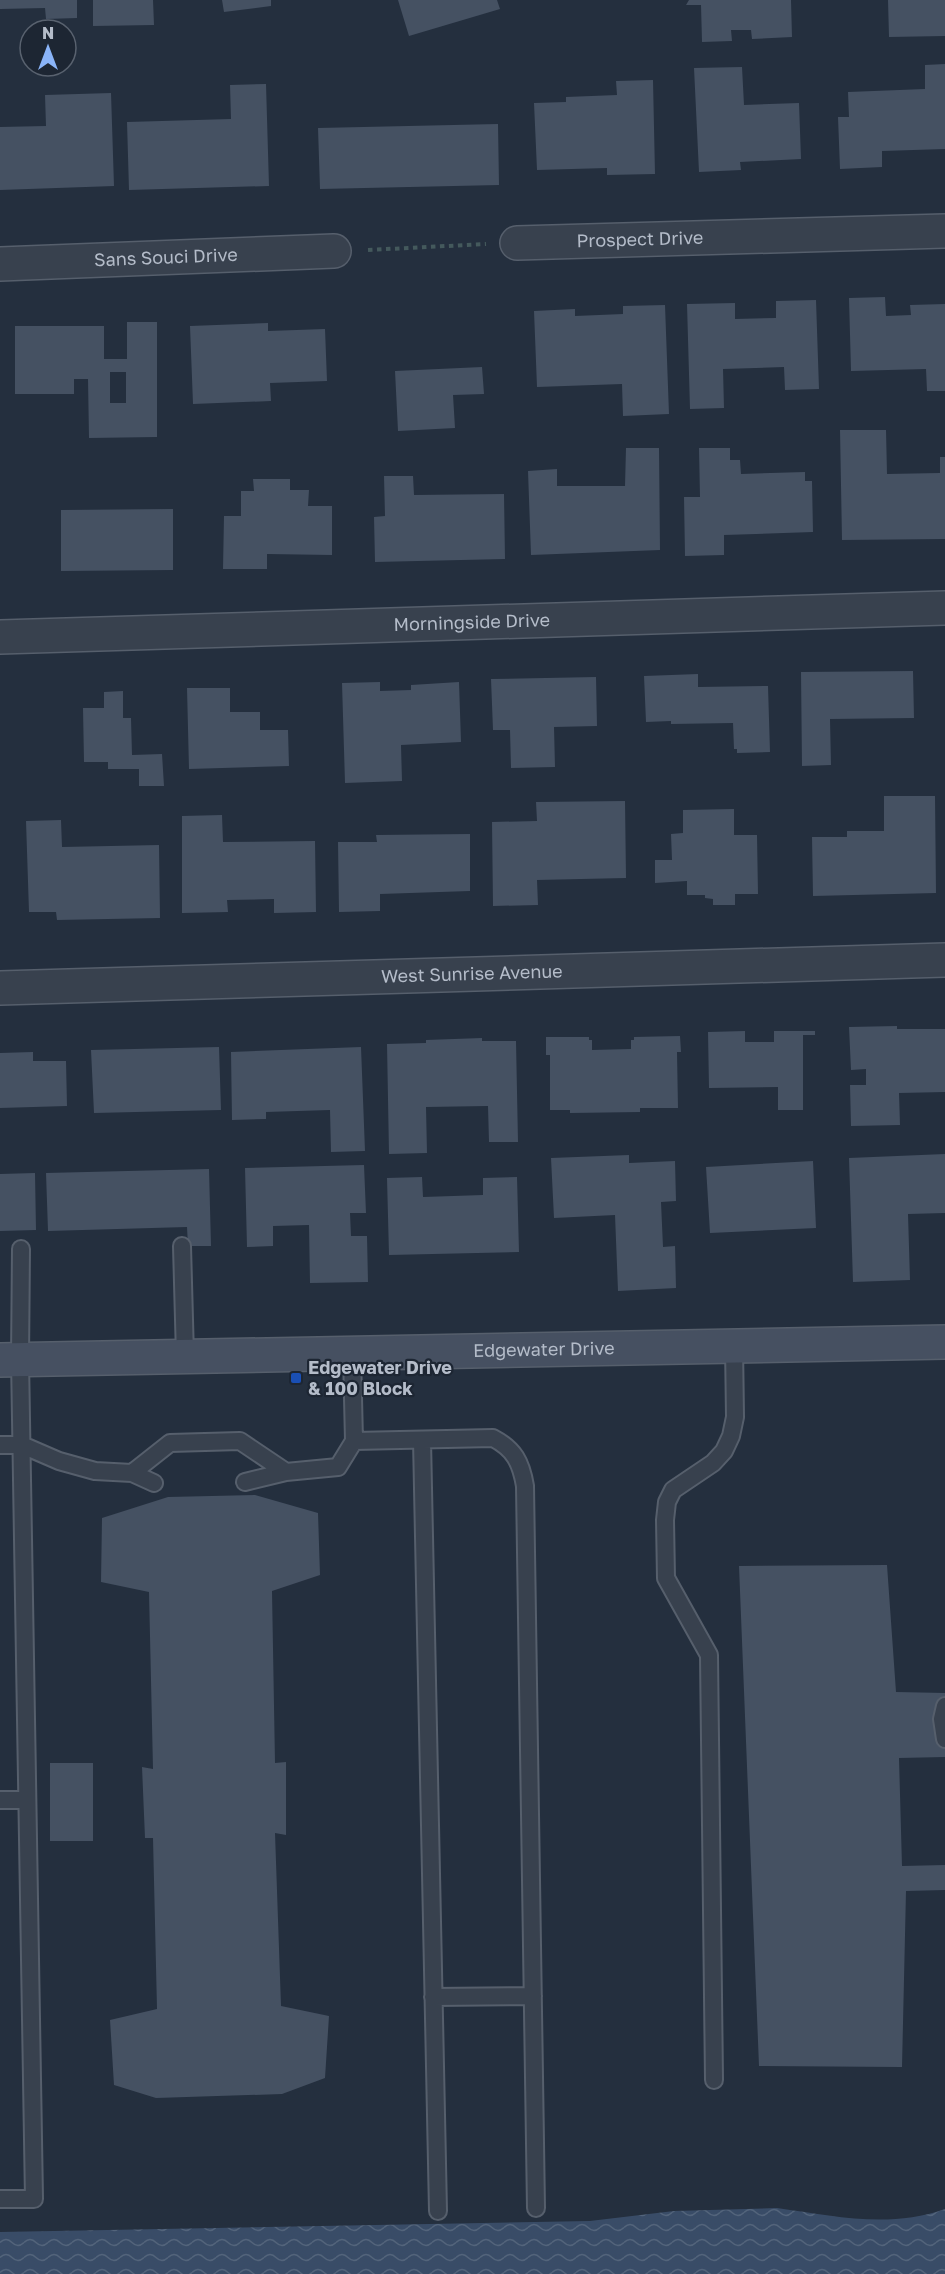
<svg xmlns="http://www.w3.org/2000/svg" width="945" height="2274" font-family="'Golos Text',sans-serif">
<defs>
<pattern id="water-waves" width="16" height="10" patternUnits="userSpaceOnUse" patternTransform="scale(1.5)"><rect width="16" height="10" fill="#394c67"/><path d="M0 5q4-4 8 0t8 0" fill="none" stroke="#53647b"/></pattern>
</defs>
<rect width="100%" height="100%" fill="#242f3e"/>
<!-- water -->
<path fill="url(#water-waves)" d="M777,2208C834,2216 889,2229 945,2209V2274H0V2232L590,2221L674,2211Z"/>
<!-- building -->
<path fill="#455162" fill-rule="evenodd" d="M0,0H77V18L46,19L45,8L0,9Z
M93,0H153L154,25L93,26Z
M222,0H271V6L224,12Z
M398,0H497L500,9L409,36Z
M689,0H791L792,37L752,39L751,30H731L732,41L702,42L701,5H686Z
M888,0H945V36L889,37Z
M945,64V149L882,151V167L840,169L838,117H849L848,92L925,89V65Z
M742,67L744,105L799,103L801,159L740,162L741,170L699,172L694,68Z
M653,80L655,174L607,175V168L537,170L534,103L566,102V97L617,95L616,81Z
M266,84L269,186L129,190L127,122L231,119L230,85Z
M111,93L114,186L0,190V127L46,126L45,95Z
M498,124L499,185L320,189L318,128Z
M885,297L886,316L911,315L910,305L945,304V391H927L926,369L851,371L849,298Z
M816,300L819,389L785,390L784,367L723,369L724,408L690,409L687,304L735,303V319L776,318V301Z
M665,305L669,414L623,416L622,384L537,387L534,311L575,309V316L623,314V306Z
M127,322H157V437L89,438L88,379H74V394H15V326H104V359H127ZM110,372H126V403H110Z
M268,323V331L325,329L327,381L270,383L271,401L193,404L190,326Z
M482,367L484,394L453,395L455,428L398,431L395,371Z
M840,430H886L887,474L940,473V457H945V539L842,540Z
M626,448H659L660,550L531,555L528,471L557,469V486H625Z
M699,448H730V460H740L741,474L805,472V481H812L813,532L724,535V555L685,556L684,497H700Z
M384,476H413L414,495L504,494L505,559L375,562L374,517L385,516Z
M253,479H290V490H309L308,506H332V555L267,554V569H223L224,516H241V491H254Z
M173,509V570L61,571V510Z
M913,671L914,718L830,719L831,765L802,766L801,672Z
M698,674V687L768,686L770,752L737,753V749H734L733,723L671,724V721L646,722L644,676Z
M596,677L597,726L554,727L555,767L511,768L510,730H493L491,679Z
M380,682V691L411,690V685L459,682L461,742L401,745L402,781L345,783L342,683Z
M187,688H230V712H260V730H288L289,766L189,769Z
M123,691V718H131L132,755L162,754L164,786H139V769H108V762H84L83,708H104V692Z
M884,796H935L936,893L813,896L812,837H847V831H884Z
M625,801L626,878L537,880L538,905L493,906L492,822L537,821L536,802Z
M734,809V835H757L758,894H735V905H713V899L705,898V895H687V881L655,883V860H672L671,834L683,833V810Z
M222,815L223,842L315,841L316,912L274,913V899L227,900L228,912L182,913V816Z
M61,820L62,847L159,845L160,918L57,920L56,912H29L26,821Z
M470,834V891L380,894V911L339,912L338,842H377L376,835Z
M897,1026V1029H945V1092L899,1093L900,1125L851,1126L850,1085H866V1069L851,1070L849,1027Z
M745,1031V1042H774V1031H815V1035H803V1110H778V1087L709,1088L708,1032Z
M680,1036L681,1052H677L678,1108H640V1112L570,1113V1110H550V1055H546V1037H589V1040H592V1050L631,1049V1040H634V1037Z
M482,1038V1041H516L518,1142H489L488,1106L426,1107L427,1153L389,1154L387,1044L426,1043V1040Z
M219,1047L221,1110L94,1113L91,1050Z
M361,1047L365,1151L331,1152L330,1110L266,1112V1119L232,1120L231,1052Z
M33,1052V1061H66L67,1106L0,1108V1053Z
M945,1154V1213L908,1214L910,1280L853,1282L849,1158Z
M629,1155V1163L675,1161L676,1201L661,1202L663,1247L675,1246L676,1288L618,1291L615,1215L554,1218L551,1158Z
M813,1161L816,1228L710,1233L706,1167Z
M364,1165L366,1213H350L351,1236H367L368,1282L310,1283L309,1225L273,1226V1246L247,1247L245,1168Z
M209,1169L211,1246H188L187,1227L48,1231L46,1173Z
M35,1173L36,1230L0,1231V1174Z
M422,1177L423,1197L483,1195V1178L517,1177L519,1252L389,1255L387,1178Z
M255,1495L318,1513L320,1575L272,1591L275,1763L286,1762V1835L275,1833L281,2006L329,2016L325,2078L282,2094L156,2098L114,2085L110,2020L157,2009L153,1838H145L142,1767L153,1769L149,1592L101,1582L102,1518L168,1497Z
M887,1565L896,1692L945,1693V1757L899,1758L902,1866L945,1865V1890L906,1891L902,2067L759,2066L739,1566Z
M50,1763H93V1841H50Z"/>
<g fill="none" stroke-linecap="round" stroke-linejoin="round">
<defs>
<path id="lane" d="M182,1246L185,1356
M422,1440L438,2211
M354,1441L493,1438C514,1449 521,1462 525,1486L536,2208
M0,1445H22L59,1461L95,1471L132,1473L154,1483
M132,1473L170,1443L240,1441L286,1472
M245,1482L286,1472L338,1467L354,1441L352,1354
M945,1706L942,1719L945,1739
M0,1800H27
M433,1997L533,1996
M714,2080L709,1655L666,1578L665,1520L667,1502L673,1490L713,1463L724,1451L731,1436L735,1417L734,1345
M0,2199H34L20,1359L21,1249"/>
<g id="street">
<path id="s1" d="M517,243L945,231"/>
<path id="s2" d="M0,264L334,251"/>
<path id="s3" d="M0,637L945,608"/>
<path id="s4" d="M0,988L945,960"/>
</g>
<g id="secondary">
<path id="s5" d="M0,1360L945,1342"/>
</g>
</defs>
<!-- lane casing -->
<use href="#lane" stroke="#565f6c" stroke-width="20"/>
<!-- street casing -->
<use href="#street" stroke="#565f6c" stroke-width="36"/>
<!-- secondary casing -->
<use href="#secondary" stroke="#565f6c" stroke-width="36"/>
<!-- path -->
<path stroke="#44595c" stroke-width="4" stroke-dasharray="4.5 4.5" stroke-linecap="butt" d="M368,250L486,244"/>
<!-- lane -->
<use href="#lane" stroke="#38414e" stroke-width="16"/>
<!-- street -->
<use href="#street" stroke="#38414e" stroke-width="33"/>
<!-- secondary -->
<use href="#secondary" stroke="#465061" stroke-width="33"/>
</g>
<!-- markers -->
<rect fill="#1a4fb4" stroke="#1d2633" stroke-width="2" x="290" y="1372" width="12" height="12" rx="3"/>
<g text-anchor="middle" stroke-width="4.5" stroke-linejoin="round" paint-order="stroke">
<!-- street labels -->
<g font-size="18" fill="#b4bcc9" stroke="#1d2633">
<text dy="6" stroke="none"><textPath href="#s1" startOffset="123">Prospect Drive</textPath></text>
<text dy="6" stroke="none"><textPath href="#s2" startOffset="166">Sans Souci Drive</textPath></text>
<text dy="6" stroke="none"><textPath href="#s3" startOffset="472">Morningside Drive</textPath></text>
<text dy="6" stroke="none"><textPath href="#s4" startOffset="472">West Sunrise Avenue</textPath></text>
<text dy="6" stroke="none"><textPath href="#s5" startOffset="544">Edgewater Drive</textPath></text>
</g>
<!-- poi labels -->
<g font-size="18" font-weight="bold" fill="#b4bcc9" stroke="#1d2633" text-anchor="start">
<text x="308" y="1374">Edgewater Drive<tspan x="308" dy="21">&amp; 100 Block</tspan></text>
</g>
</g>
<!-- north arrow -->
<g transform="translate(48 48)"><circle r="28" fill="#1d2633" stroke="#59626f" stroke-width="1.5"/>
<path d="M0-4.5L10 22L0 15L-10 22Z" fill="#8ab4f8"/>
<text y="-9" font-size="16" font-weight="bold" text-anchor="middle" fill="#b4bcc9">N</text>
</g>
</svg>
